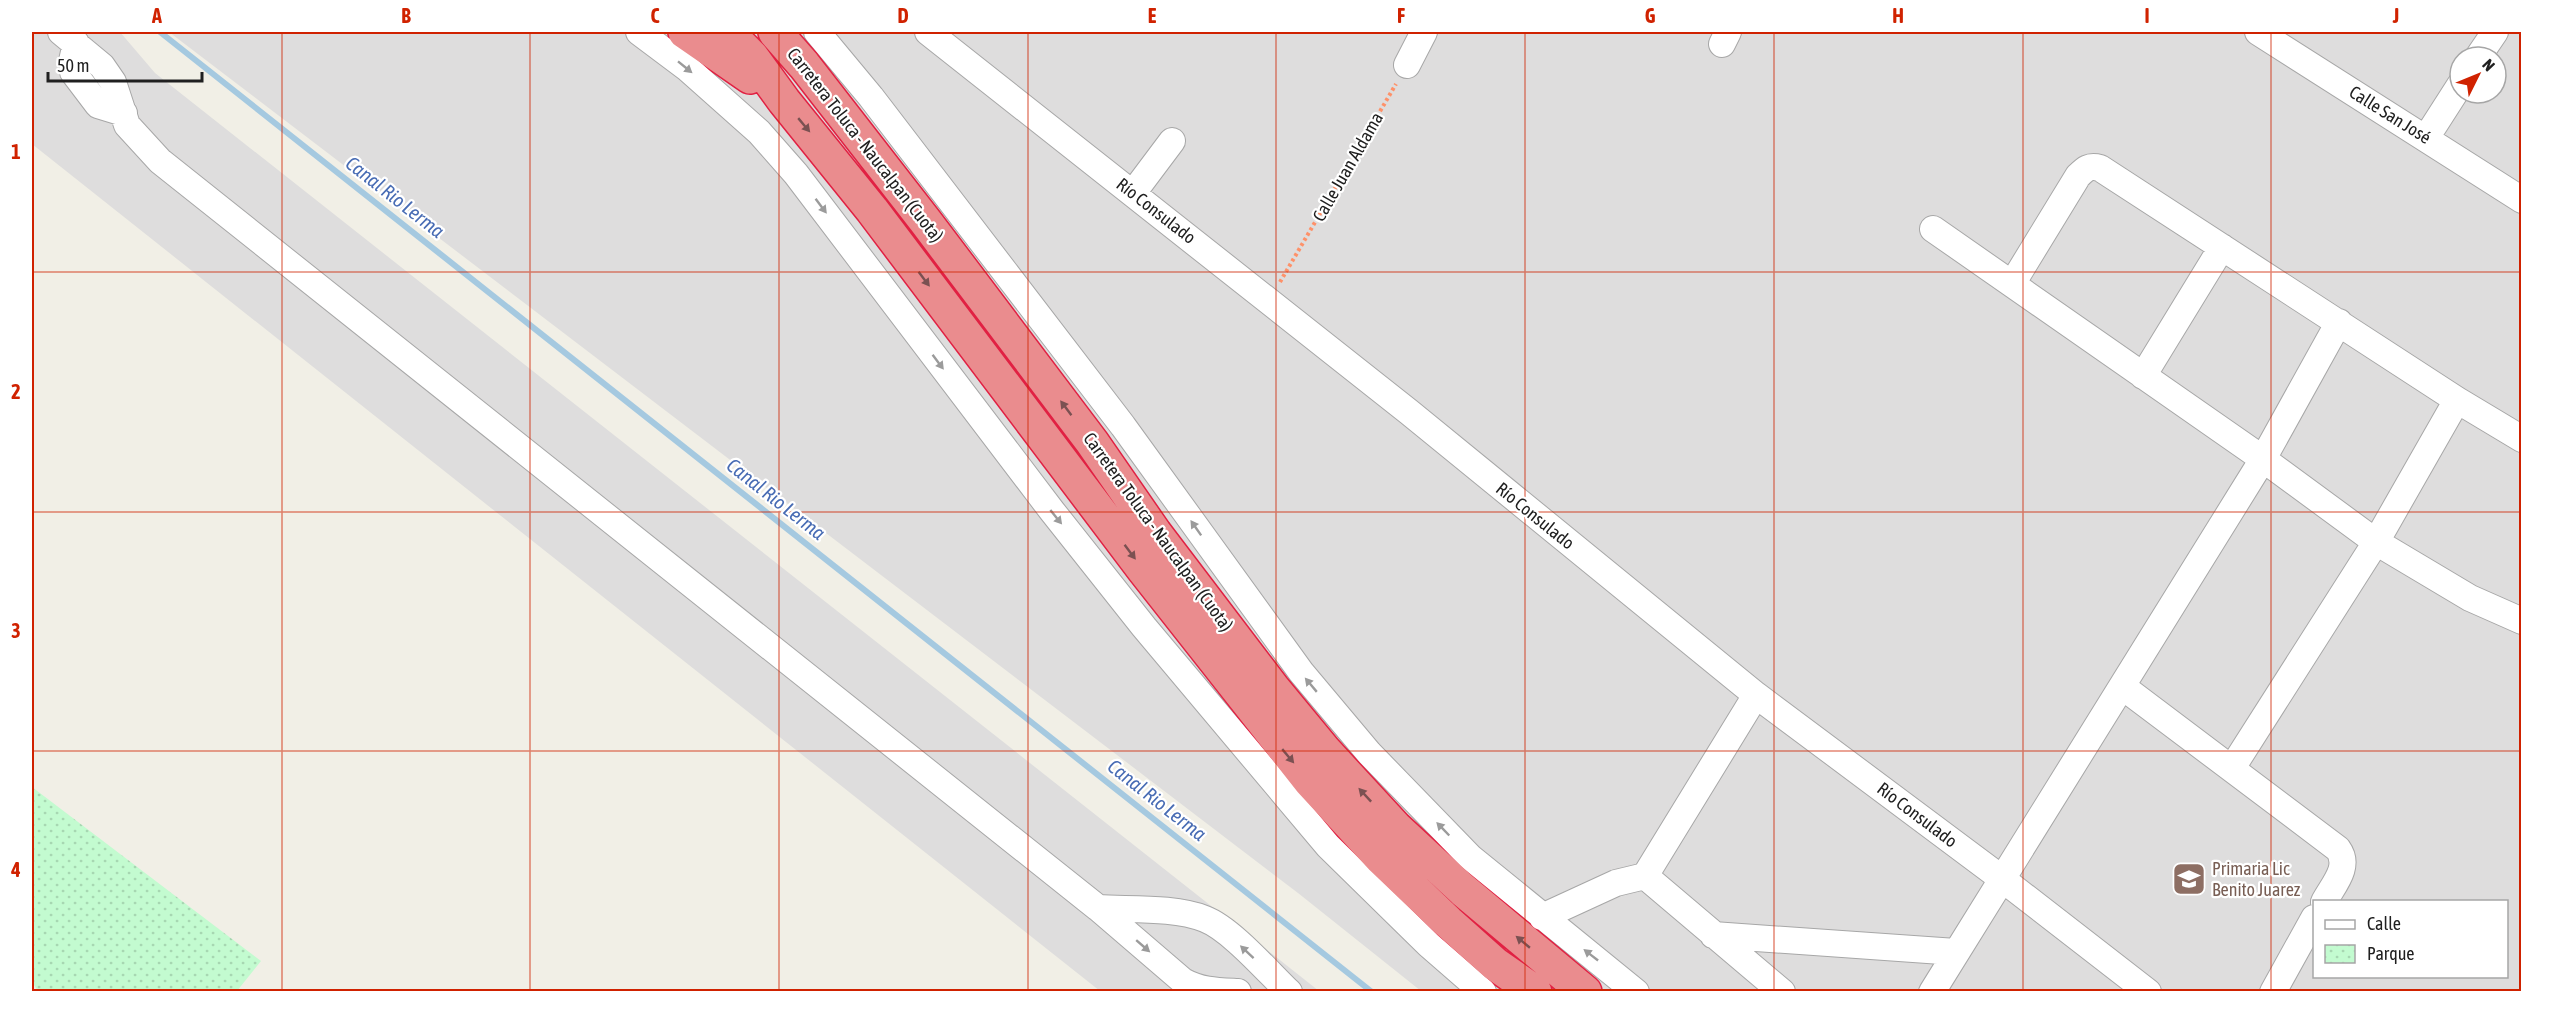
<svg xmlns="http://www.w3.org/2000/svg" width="2553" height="1023" font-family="'Asap Condensed',sans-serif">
<defs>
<pattern id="park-dots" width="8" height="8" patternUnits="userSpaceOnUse" patternTransform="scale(1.5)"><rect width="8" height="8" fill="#c3fbd0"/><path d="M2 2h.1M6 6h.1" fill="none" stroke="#a7d7b2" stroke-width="1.8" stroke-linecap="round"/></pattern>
</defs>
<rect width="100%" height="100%" fill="#f1efe6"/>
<!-- residential -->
<path fill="#dedddd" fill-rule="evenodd" d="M32,32H120L155,73L1319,991H1100L32,144Z
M169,32H2521V991H1421L1298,893ZM2460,57H2496V93H2460ZM2314,902H2506V976H2314Z"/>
<!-- park -->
<path fill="url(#park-dots)" d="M32,787L261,961L237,991H38L32,982Z"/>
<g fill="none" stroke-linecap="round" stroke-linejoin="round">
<!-- stream -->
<path stroke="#a5c9e0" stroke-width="6" d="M160,32L1372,992"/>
<defs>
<path id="minor" d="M61,32L102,66L113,82L127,125L160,161L1098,908L1183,981C1201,991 1218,991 1238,992
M639,32L687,68L759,132L796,174L1052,511L1144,627L1328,846L1429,945L1483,992
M817,32L871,97L1123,426L1301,672L1369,753L1470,857L1636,992
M928,32L1409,412L1756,695L2001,878L2148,992
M2258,32L2522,200
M76,43L72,61L73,72L98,105L124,113
M1722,44L1728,32
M2478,57L2495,32
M1407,65L1424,32
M2426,138L2460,85
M1133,193L1172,141
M1933,229L2263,459L2376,542L2470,598L2522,621
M2012,284L2078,176C2085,169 2089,165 2100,168L2457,400L2522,439
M2143,376L2222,247
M2123,687L2338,849C2351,867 2333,885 2324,902
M2232,768L2376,542L2457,400
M1645,876L1782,992
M1098,908C1131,910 1175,907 1205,919C1231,929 1268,972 1289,992
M1542,917L1616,883L1645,876L1756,695
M1713,935L1956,952
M1932,992L2263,459L2339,322
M2273,992L2314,918"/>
<path id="highway" d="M685,32L750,77
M727,32L752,57L784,101L872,210L1143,569L1310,781L1381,858L1448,922L1495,964L1535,992
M775,32L804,65L926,222L1092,442L1155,533L1273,688L1325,751L1395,827L1463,890L1585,992"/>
</defs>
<!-- minor casing -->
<use href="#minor" stroke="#a7a7a7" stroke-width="28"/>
<!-- highway casing -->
<use href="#highway" stroke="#e12143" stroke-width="36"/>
<!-- path -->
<path stroke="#fe9169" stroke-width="4" stroke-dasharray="3 3" stroke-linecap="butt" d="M1280,282L1396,84"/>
<!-- minor -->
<use href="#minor" stroke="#fff" stroke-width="26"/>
<!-- highway -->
<use href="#highway" stroke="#ea8c8e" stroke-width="33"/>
</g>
<!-- one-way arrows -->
<defs><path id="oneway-solid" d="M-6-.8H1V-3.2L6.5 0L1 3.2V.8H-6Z" transform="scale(1.5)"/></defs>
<g fill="#9b9b9b">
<use href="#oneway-solid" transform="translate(685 67) rotate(39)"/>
<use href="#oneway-solid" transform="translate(821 206) rotate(53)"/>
<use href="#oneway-solid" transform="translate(938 362) rotate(53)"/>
<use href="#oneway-solid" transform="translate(1056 517) rotate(51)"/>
<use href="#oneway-solid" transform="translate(1196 528) rotate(-125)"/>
<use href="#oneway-solid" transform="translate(1311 685) rotate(-130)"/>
<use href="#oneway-solid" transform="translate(1443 829) rotate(-134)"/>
<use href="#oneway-solid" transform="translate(1143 946) rotate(41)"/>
<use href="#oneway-solid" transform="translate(1247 952) rotate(-137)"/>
<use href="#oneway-solid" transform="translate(1591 955) rotate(-142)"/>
</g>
<g fill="#7b5152">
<use href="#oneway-solid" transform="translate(804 125) rotate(50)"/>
<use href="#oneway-solid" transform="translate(924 279) rotate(53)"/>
<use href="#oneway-solid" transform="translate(1066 408) rotate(-127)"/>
<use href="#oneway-solid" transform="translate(1130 552) rotate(53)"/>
<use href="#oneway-solid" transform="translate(1288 756) rotate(50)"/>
<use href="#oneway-solid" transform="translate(1365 795) rotate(-133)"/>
<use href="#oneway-solid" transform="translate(1523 942) rotate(-140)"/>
</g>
<!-- grid -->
<path fill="none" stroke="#d02200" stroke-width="1.5" stroke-opacity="0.55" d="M282,32V992M530,32V992M779,32V992M1028,32V992M1276,32V992M1525,32V992M1774,32V992M2023,32V992M2271,32V992M32,272H2522M32,512H2522M32,751H2522"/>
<!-- icons -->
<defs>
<symbol id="school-square" viewBox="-11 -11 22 22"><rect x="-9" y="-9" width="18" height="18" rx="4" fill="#8d6e63" stroke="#fff"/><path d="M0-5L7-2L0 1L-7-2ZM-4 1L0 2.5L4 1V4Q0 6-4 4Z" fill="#fff"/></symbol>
</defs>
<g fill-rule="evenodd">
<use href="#school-square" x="2170" y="860" width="38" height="38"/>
</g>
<g text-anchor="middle" stroke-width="4.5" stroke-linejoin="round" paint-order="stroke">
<!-- street labels -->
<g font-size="18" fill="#202020" stroke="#fff">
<text transform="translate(2390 115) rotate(32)" y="6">Calle San José</text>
<text transform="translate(865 145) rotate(52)" y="6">Carretera Toluca - Naucalpan (Cuota)</text>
<text transform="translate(1348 167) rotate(-60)" y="6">Calle Juan Aldama</text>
<text transform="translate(1156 211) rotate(38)" y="6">Río Consulado</text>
<text transform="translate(1535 516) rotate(39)" y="6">Río Consulado</text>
<text transform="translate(1158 532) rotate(54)" y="6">Carretera Toluca - Naucalpan (Cuota)</text>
<text transform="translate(1917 815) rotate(37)" y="6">Río Consulado</text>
</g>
<!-- education labels -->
<g font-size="18" fill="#785e54" stroke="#fff" text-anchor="start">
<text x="2212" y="875">Primaria Lic<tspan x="2212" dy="21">Benito Juarez</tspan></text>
</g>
<!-- water labels -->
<g font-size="20" font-style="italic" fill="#486cb4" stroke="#fff">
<text transform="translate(395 197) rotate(38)" y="7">Canal Rio Lerma</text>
<text transform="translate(776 499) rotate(38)" y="7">Canal Rio Lerma</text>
<text transform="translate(1157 800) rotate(38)" y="7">Canal Rio Lerma</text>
</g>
</g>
<!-- border -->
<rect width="2553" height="1023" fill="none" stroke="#ffffff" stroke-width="66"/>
<!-- legend -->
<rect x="2313" y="900" width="195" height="78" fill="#ffffff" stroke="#a6a6a6" stroke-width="1.5"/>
<rect x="2325" y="920" width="30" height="9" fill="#ffffff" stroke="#a6a6a6" stroke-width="1.5"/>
<text x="2367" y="930" font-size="18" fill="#202020">Calle</text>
<rect x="2325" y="945" width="30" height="18" fill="url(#park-dots)" stroke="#a6a6a6" stroke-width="1.5"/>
<text x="2367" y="960" font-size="18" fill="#202020">Parque</text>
<!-- north arrow -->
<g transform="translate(2478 75) rotate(47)"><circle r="28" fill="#ffffff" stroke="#a6a6a6" stroke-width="1.5"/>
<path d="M0-4.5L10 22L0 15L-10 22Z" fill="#d02200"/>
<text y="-9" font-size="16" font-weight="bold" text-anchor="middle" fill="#202020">N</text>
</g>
<!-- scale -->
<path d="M48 72v9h154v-9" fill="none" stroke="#202020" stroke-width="3"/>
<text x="57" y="72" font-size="18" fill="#202020" stroke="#ffffff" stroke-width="4.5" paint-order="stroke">50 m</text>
<rect x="33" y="33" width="2487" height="957" fill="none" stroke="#d02200" stroke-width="2"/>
<g font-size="20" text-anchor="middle" font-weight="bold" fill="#d02200">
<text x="157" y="23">A</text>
<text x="406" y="23">B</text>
<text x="655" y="23">C</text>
<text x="903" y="23">D</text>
<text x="1152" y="23">E</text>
<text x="1401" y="23">F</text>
<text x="1650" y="23">G</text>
<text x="1898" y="23">H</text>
<text x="2147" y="23">I</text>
<text x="2396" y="23">J</text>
<text x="16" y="159">1</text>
<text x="16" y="399">2</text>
<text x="16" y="638">3</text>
<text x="16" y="877">4</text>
</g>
</svg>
